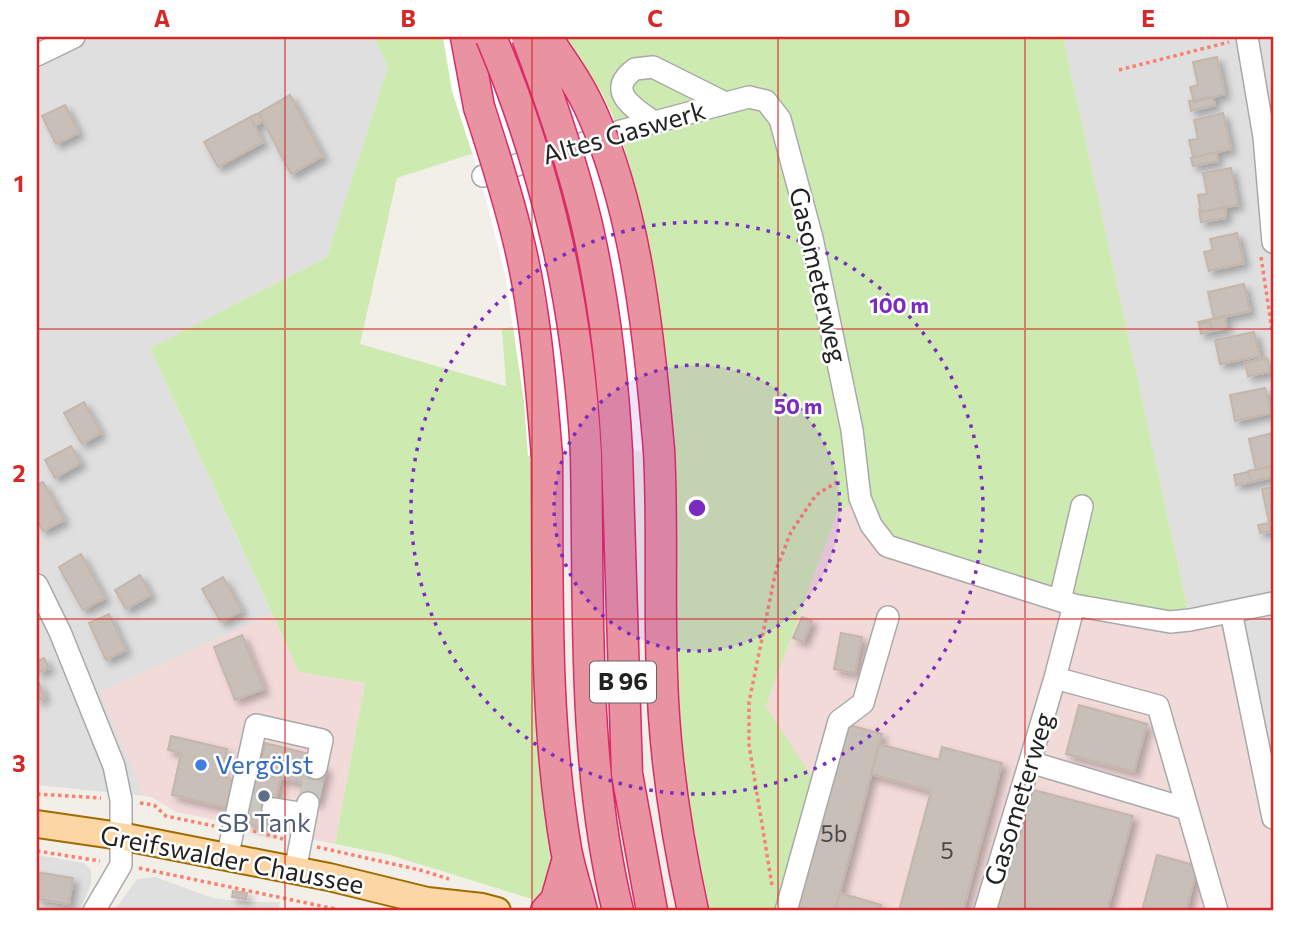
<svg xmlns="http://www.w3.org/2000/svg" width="1310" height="948" font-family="Commissioner,sans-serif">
<defs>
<filter id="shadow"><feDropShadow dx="5" dy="5" stdDeviation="3.5" flood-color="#0004"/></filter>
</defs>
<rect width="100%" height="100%" fill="#f2efe9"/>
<!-- residential -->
<path fill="#e0dfdf" d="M92,37H374L388,67L327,257L150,348L272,614L101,692L144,796L37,785V69Z
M1063,37H1273V818L1190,620Z
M37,855L84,863L91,870V884L80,911H37Z
M155,877L213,898L247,902H280L278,911H114L137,879Z"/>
<!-- commercial -->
<path fill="#f2dad9" d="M860,498L1074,605L1231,612L1273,818V911H786L766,706L836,512Z
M272,614L299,672L365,683L335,844L176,812L151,797L144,796L100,692Z"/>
<!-- grass -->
<path fill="#cdebb0" d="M374,37H446L474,153L397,178L360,344L506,386L502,329L517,326L526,400L531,473L532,555L544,762L555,855L543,899L535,900L390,855L335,844L365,683L299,672L150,348L327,257L388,67Z
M546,37H1063L1190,620L1170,622L887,546L860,498L837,512L766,706L821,791L786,911H693L662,502Z"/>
<!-- pier -->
<path fill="#fff" d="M443,37H564L602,93L618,128L629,164L649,253L663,340L673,450L528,456L524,401L505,274L482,183L452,91Z"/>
<!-- building -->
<path fill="#c7bfb8" stroke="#c4b6ab" stroke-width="2" filter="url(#shadow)" d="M1217,57L1225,94L1194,102L1190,87L1198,85L1193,62Z
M290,95L323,156L291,174L259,113Z
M1213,97L1215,105L1191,111L1189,101Z
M65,105L79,133L56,144L42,116Z
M259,113L263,121L254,126L250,117Z
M1223,113L1231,149L1193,157L1189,140L1198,139L1194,120Z
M250,117L263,142L218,167L204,142Z
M1216,152L1218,161L1193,166L1191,158Z
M1231,168L1238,205L1201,212L1198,195L1207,194L1203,173Z
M1225,207L1226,218L1201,222L1199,210L1201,212Z
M1237,233L1244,263L1209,271L1204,252L1213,250L1210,239Z
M1244,284L1250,311L1214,319L1208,292Z
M1225,316L1227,328L1212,331L1210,322L1199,324L1198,322Z
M1210,322L1212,331L1201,334L1199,324Z
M1254,332L1260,356L1220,364L1215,340Z
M1267,358L1270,372L1248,376L1245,363Z
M1265,388L1271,413L1235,421L1230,395Z
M84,402L101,433L82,444L64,413Z
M1272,433L1273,466L1256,470L1249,439Z
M71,446L81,463L55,478L45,460Z
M1273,466V477L1251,482L1248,471Z
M1248,472L1251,482L1236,485L1234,475Z
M43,482L64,520L43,531L37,520V485Z
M1273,487V521L1269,522L1262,489Z
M1269,523L1271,531L1260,533L1258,525Z
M81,554L105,598L83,610L59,567Z
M140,575L151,595L126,609L115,590Z
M223,577L242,611L221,622L202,589Z
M109,614L126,650L106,660L89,623Z
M802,617L812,621L803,642L793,638Z
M841,633L862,637L855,673L834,669Z
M242,635L264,689L235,700L214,647Z
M44,658L49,668L38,673L37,661Z
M37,679L45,697L37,701Z
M1079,705L1147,724L1134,772L1066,754Z
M842,723L882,734L835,911H815L794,906Z
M171,736L227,749L221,776L230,778L233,784L228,808L172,795L181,753L168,750Z
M265,743L313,755L326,770L317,803L302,799L306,784L258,772Z
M879,744L939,760L942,747L1002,763L963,911H899L931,791L871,774Z
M258,772L281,778L268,829L245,823Z
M1026,788L1133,816L1107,911H993Z
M1157,855L1198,866L1186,911H1142Z
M37,872L73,878L69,904L37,899Z
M233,891L247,893L246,899L232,897Z
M840,893L881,905L879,911H835Z"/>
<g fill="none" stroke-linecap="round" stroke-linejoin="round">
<!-- minor-tunnel -->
<path stroke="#c8c6c1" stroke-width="21" stroke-dasharray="21 10" stroke-linecap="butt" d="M309,801L316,768
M249,804L273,809"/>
<defs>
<path id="minor" d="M1247,37L1264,137L1273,242
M37,55L74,37
M654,122C635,109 604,91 635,69L653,67L725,103
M483,176L621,131L749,97L766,101L780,119L812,238L852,430L860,498L871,525L887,546L1074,605L1170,622L1190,620L1273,603
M37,585L60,632L114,766L121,800V865L94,911
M1060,600L1082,506
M1231,612L1273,818
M1055,678L1158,706L1217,911
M1030,762L1187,809
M273,809L306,814L308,803
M227,858L256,725L322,740L316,768
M295,871L306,814
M786,911L839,721L863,703L888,617
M985,911L1055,678L1074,605"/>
<path id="major" d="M37,824L120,836L329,877L427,901L482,907L497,911"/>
<path id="highway" d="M466,37L479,107
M659,450C663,525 659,599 662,674C664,754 676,833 693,911
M617,452L627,774L652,911
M586,454C589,605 582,763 618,911
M547,456C548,587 544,720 566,849C570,870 577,891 582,911
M546,911L556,900L568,858"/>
</defs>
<!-- minor casing -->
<use href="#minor" stroke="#a9a9a9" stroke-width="24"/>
<!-- major casing -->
<use href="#major" stroke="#a06b00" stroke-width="30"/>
<!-- highway casing -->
<use href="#highway" stroke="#dc2a67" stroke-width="33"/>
<!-- path -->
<path stroke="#fa8072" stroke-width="3.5" stroke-dasharray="3.5 3.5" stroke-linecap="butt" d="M1119,70L1229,42
M1261,257L1273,337
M37,794L101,798
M140,803L154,805L166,816L214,826
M253,831L283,839
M317,847L420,870L449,879
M37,851L100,861
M139,868L345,911
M772,885L749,745V702L776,570L791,532L816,495L837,482"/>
<!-- minor -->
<use href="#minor" stroke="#fff" stroke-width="21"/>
<!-- major -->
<use href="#major" stroke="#fcd6a4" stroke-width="26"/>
<!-- highway -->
<use href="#highway" stroke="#e892a2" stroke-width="30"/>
<defs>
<path id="highway-bridge" d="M491,37C548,172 578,307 586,454
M527,37C550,98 572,161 587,225C604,300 613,375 617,452
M546,37C563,62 581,87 593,115C638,217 649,340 659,450
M479,107C494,153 509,200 520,247C536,315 541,386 547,456"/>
</defs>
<!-- highway-bridge casing -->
<use href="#highway-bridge" stroke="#dc2a67" stroke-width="33" stroke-linecap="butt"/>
<!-- highway-bridge -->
<use href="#highway-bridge" stroke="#e892a2" stroke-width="30"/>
</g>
<!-- grid -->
<path fill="none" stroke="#d62828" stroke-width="2" stroke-opacity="0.55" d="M285,37V911M532,37V911M778,37V911M1025,37V911M37,329H1273M37,619H1273"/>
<!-- distance rings -->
<circle cx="697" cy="508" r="143" fill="#7b2cbf" fill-opacity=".12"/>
<g fill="none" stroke="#7b2cbf" stroke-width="3.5" stroke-dasharray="3.5 7">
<circle cx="697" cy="508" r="143"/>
<circle cx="697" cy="508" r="286"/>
</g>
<!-- markers -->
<circle fill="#3f7fe0" stroke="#fff" stroke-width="2.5" cx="201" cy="765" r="7"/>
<circle fill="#5c6f8a" stroke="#fff" stroke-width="2.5" cx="264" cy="796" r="7"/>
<g text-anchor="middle" stroke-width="5" stroke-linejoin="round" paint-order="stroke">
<!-- number labels -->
<g font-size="23" fill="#4b4948">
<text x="834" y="842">5b</text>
<text x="947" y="859">5</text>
</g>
<!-- shield labels -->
<rect fill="#fff" stroke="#646464" stroke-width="2" x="590" y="661.5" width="66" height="41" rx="5"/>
<g font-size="24" font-weight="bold" fill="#222">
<text x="623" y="690">B 96</text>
</g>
<!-- street labels -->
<g font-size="26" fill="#222" stroke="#fff">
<text transform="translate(624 133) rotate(-16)" y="9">Altes Gaswerk</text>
<text transform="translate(818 275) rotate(77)" y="9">Gasometerweg</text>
<text transform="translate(1019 799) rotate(-73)" y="9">Gasometerweg</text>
<text transform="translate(232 860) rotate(11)" y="9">Greifswalder Chaussee</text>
</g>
<!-- shop labels -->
<g font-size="26" fill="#366cbe" stroke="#fff" text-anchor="start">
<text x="215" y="774">Vergölst</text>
</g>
<!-- service labels -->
<g font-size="26" fill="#4e5e75" stroke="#fff">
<text x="264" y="832">SB Tank</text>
</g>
</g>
<circle cx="697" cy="508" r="10" fill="#7b2cbf" stroke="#fff" stroke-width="3.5"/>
<g font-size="21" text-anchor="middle" font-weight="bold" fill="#7b2cbf" stroke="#fff" stroke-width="5" stroke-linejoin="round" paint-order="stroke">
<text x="899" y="313">100 m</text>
<text x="798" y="414">50 m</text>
</g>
<!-- border -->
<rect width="1310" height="948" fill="none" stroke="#ffffff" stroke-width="77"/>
<rect x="38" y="38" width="1234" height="871" fill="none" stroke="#d62828" stroke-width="2.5"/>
<g font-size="23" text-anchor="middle" font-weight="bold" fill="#d62828">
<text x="162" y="27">A</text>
<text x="408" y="27">B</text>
<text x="655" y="27">C</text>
<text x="902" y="27">D</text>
<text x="1148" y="27">E</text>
<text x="19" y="192">1</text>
<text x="19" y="482">2</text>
<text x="19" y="772">3</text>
</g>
</svg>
